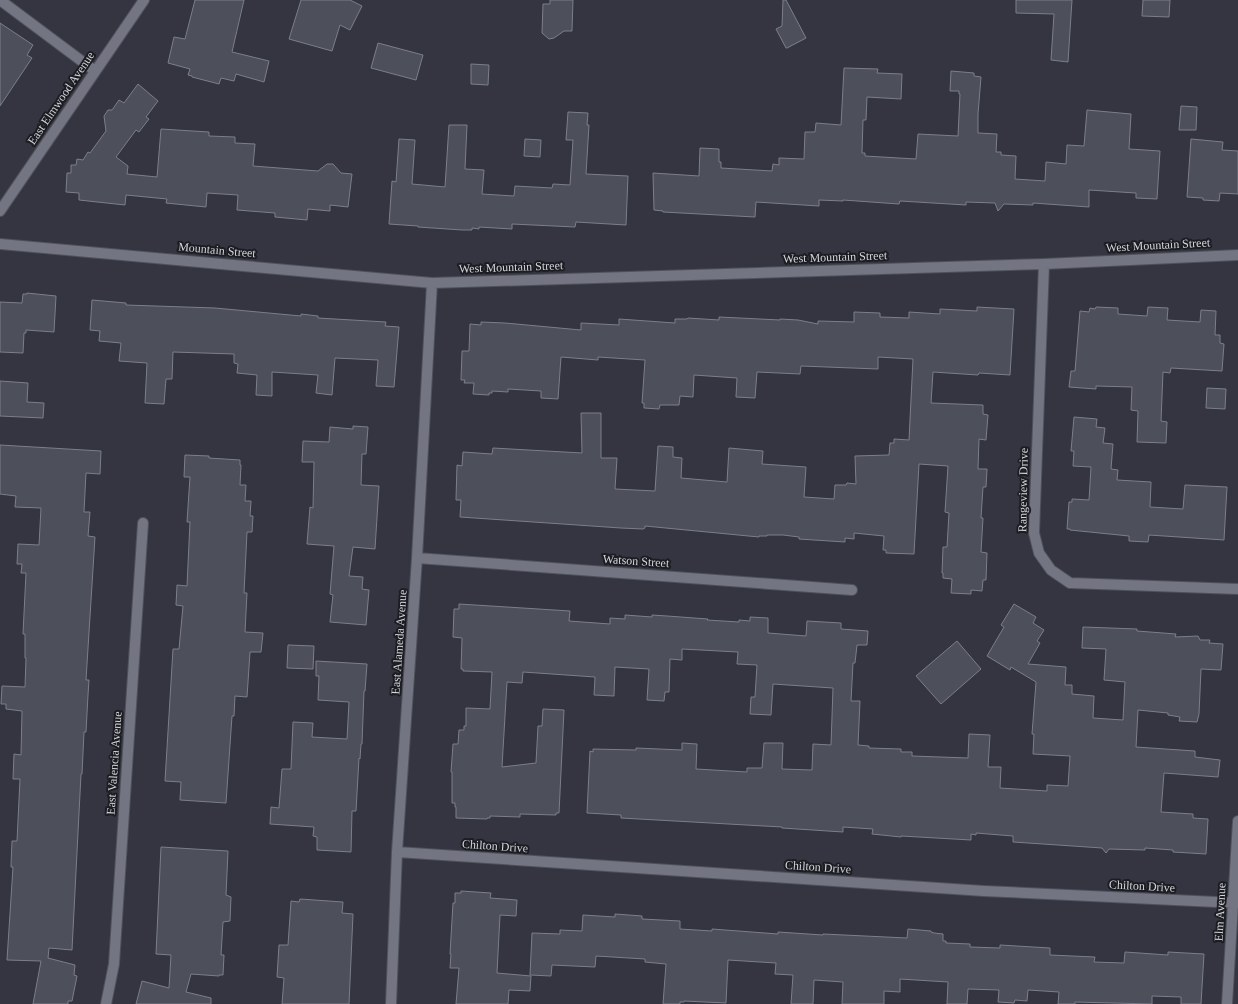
<svg xmlns="http://www.w3.org/2000/svg" width="1238" height="1004" font-family="Georgia,serif">
<rect width="100%" height="100%" fill="#343540"/>
<!-- building -->
<path fill="#4d4f5b" stroke="#7c7e8b" d="M195,0H244L232,52L269,61L264,82L236,74L234,81L221,78L219,84L192,77V76L188,75L190,69L168,63L174,37L185,39Z
M301,0H350L362,6L350,30L340,25L332,51L289,39Z
M550,0H573L572,31H564L554,38L549,39L542,33L543,4H550Z
M783,0H786L806,38L787,48H786L776,29L782,26Z
M1016,0H1072L1068,62L1051,60L1054,14L1016,13Z
M1143,0H1170L1169,17L1142,16Z
M0,23L33,45L27,55L32,58L0,106Z
M378,43L423,55L416,80L371,68Z
M471,64L489,65L488,85L471,84Z
M844,68L878,69L877,73L902,74L901,99L867,97L866,120H863L862,153H865V156L916,159L918,134L958,136L960,94H959V91H950L951,71L974,73V76L981,77L978,114V133L997,134L996,152H1001V155L1016,156L1015,179L1045,181L1046,162L1066,164L1067,145L1084,146L1087,110L1131,114L1129,149L1160,151L1157,199L1136,198V193L1089,190V207L1033,203V205L1004,204L998,211L995,203L966,202V205L900,201L899,204L843,200V201L819,200V206L756,202L755,217L663,212V211L654,210L653,173L699,176L700,148L719,149V162H721V168L772,171L773,164L779,165V158L804,159L805,132H815L816,123L841,125Z
M138,84L158,101L146,117L149,119L139,132L136,130L116,157L128,166L127,174L157,177L161,129L209,132V136L235,137V143L255,144L253,166L318,171L327,164H333L341,173L352,174L348,207L330,205V211L308,209L307,220L275,217V213L237,210L238,195L207,193L206,207L166,203L167,199L126,195L125,205L79,200V193L66,192L67,173H71V165H76L77,159L83,160L88,152L90,153L106,131L104,116L108,110H112L119,100L124,103Z
M1181,106L1197,107L1196,130H1179Z
M568,112L588,113L587,125H589L586,174L628,176L626,225L576,222L575,227L512,224V229L479,227V229L472,228V230H462L418,227V226L389,224L392,181L396,182L399,139L415,140L412,184L445,187L449,125H467L465,169L484,170L482,194L514,196L515,186L552,188L553,184L570,185L573,140H566Z
M525,139L541,140L540,157L524,156Z
M1191,139L1223,142L1222,150L1238,151V194L1220,193L1219,201L1203,200V198L1187,197Z
M27,293L56,296L54,332L26,330V333H24L23,353L0,352V302L22,303L23,294H27Z
M92,300L126,303V305L215,308L301,316V314L318,316V318L386,322L385,326L399,327L394,387L376,386L378,360L335,358L332,395L316,393L318,375L272,372V396L256,395L257,375L237,373L238,364L234,363V354L173,352L172,379H166L164,404L145,403L147,363L119,361L121,343L99,341L100,331L90,330Z
M977,307L1014,309L1010,375L979,373L978,375L933,372L931,403L983,405V414L988,415L986,440L979,439L978,469H987L986,487H983L981,518H983L981,552L987,553L986,580H983L982,591L971,590V594L951,593L952,579L943,578V573H942L943,547H947L949,513L945,512L948,466L919,464L914,554L886,553V550H883L884,536L854,533V539L845,538V542L799,539V537L783,535H767V536H759V537L645,526V528L643,529L621,528L460,517L461,500H456L457,465L462,466L463,452L492,454L493,448L582,453L581,413H601V458H617L615,489L655,491L658,446L673,447V457L682,458L681,478L727,482L729,448L763,451L762,464L806,467L804,497L834,499L835,485H846L847,483L856,484L855,456L889,455L890,443H894V439L909,440L913,359L878,357V369L801,366L800,374L757,372L755,398L736,397L737,378L694,375L693,397L680,396L679,405H660L659,409L644,408V403H642L645,360L598,357V360L561,357L558,399L541,398V391L508,389V392L492,391V393H489V395L473,394L474,383H464L465,380H461L462,351H469L470,324L481,325V322L505,323L581,330V323L619,325V319L675,323V319H687L688,318L719,320V317L780,320V319L798,320L818,324V321L854,322V312L880,313V317L909,318V312L940,314V309L977,311Z
M1096,307L1118,308V314L1147,316L1148,307L1168,308L1167,320L1200,322L1201,310L1216,311L1215,335H1220V343L1224,344L1222,371L1171,368L1170,373L1163,372L1161,421L1167,422L1166,443L1137,442L1138,411L1131,410L1132,387L1096,386V389L1069,387L1071,371H1075L1080,311L1089,312L1090,308L1095,309Z
M0,381L28,383L27,402L44,403L43,418L0,416Z
M1207,388L1226,389L1225,409L1206,408Z
M1074,417L1097,419L1096,427L1105,428L1103,443L1113,444L1111,469L1118,470L1117,480L1151,482L1150,507L1183,509L1185,485L1227,487L1224,540L1149,535L1148,542L1129,541V536L1070,530V529H1067L1069,502H1072V499L1089,500L1091,467L1073,466L1074,451H1071Z
M353,426L368,427L366,454H362L361,485L379,486L375,549L353,547L349,576L363,577L362,589L369,590L366,625L330,622L333,595L330,594L334,546L307,544L310,507L313,508L314,462H302L303,441L329,442L330,427L353,429Z
M0,445L101,451L100,474L86,473L84,512H90L88,536L95,537L86,680H89L88,695L86,732H84L82,774H81L72,950L49,948L48,958L75,965L74,975L77,976L72,1001H68V1004H33L41,961L7,960L13,867H11V865L12,841H17L20,779H13L14,754L21,755L22,711L6,709V704H1L2,686L25,687L26,658H25V634H23L26,573H21L22,564H17L18,544L39,545L41,508L15,507L16,496L0,494Z
M185,455L209,456V458L240,460V465H241L240,485H246L245,501H251L250,516H253L252,532H247L244,593H247L245,632L263,633L261,652H250L247,697L235,696L234,716H232L226,803L180,800L181,782L165,781L173,649H179L183,606L176,605L177,585L187,586L190,522H187L190,477H184Z
M459,604L570,611L569,621L610,624V618L625,619V615L652,617V615L667,616L708,619L707,620L739,622V620L750,621V617L768,618V633L806,636L807,621L841,623V629L868,631L867,645H857L855,663H853L851,701H860L858,745L869,746V748L901,749V752H912V756L968,758L969,734L990,735L988,767H1001L1000,788L1047,791V785L1068,786L1070,756L1033,754L1034,734H1032L1036,682L1011,667L1010,670L987,656L1004,627L1001,625L1014,604L1036,617L1033,623L1044,630L1037,641L1040,643L1028,664L1066,667L1065,685H1072V694L1094,696L1093,718L1123,720L1125,682L1104,680L1106,649L1082,648L1083,627L1137,629V631L1176,634L1175,637L1198,636L1200,640H1210L1209,643L1223,644L1221,670L1201,669L1199,714L1197,722L1179,721L1180,717L1168,715V713L1138,710L1136,747L1195,751V757L1220,760L1218,777L1164,773L1161,812L1193,814V818L1208,819L1206,854L1173,852V850L1145,848V850L1109,849L1106,853L1102,848L1013,842V836L976,833V835L971,834V840L901,836V837L872,834L873,829L843,827V832L782,828V827L621,818V815L587,813L590,751L593,752V749L636,750V748L682,750V743L697,744L696,769L747,772V768H762L764,743H783L782,769L812,770L813,744L831,745L833,688L773,684L771,715L750,714L751,697H755L757,665L737,664L738,652L682,649V660L670,659L669,692H665L664,701L647,700L649,669L615,667L614,696L594,695L595,677L523,672L522,683L507,682L502,767L536,763L538,726H542L543,709L564,710L559,813H556V815L520,814V817L490,816V818H487V819L456,818V807H455V803H452V772H451L453,744H458L459,730H464V726H466V708L490,709L492,672L463,671V669H461L462,638L453,637L454,609H459Z
M957,641L981,669L941,704L916,676Z
M288,645L314,646L313,669L287,668Z
M316,661L367,664L365,691H364L362,744H361L360,759L359,758L356,811H352L351,852L317,850V837L313,836L314,827L270,824L271,807L279,808L282,769H291L293,722L313,723L312,737L347,739L349,702L318,700L319,676H316Z
M161,847L228,851L226,895L231,897L230,921L223,922L221,955H224L223,975H219V976L191,974L186,992L211,998V1004H136L142,981L169,988L171,955L156,954Z
M461,891L491,893L490,898L517,900L516,916L500,915L497,973L531,976L530,991L509,990L508,1004H456L459,968H450L451,954H450L453,903H455V893H461Z
M300,899L343,902L342,913L353,914L349,1004H282L284,978L277,977L279,945H288L291,901L299,902Z
M615,914L642,916V919L680,921V929L712,931V929L778,934V932L823,935V934L907,938L908,929L931,931V932L934,933L943,934V941H946V943L970,944V947L1000,948V945L1050,948V955L1095,957L1094,962L1124,963L1125,952L1168,955V952L1204,954L1201,1004H1181V997L1152,996V1004L1075,1002V1004H1058L1059,992L1028,990L1027,1001L1015,1000L1014,1003L998,1002L999,990L968,989L967,1004H947L948,982L900,979V992L884,991V1004H842L843,982L814,980L813,1004H791L793,975L775,974L776,963L728,960L726,1003L684,1001V1002H680V1004H663L666,964L645,962V959L596,956L595,967L552,965L551,976L530,975L532,933L560,934V930L582,931L583,915L615,917Z"/>
<g fill="none" stroke-linecap="round" stroke-linejoin="round">
<defs>
<path id="minor" d="M0,0L95,71
M0,211L144,0
M0,244L432,283L1044,264L1238,255
M1044,264L1034,533L1039,553L1051,570L1070,583L1238,589
M417,558L852,590
M397,852L984,891L1238,903
M106,1004L114,964L143,523
M391,1004L397,852L417,558L432,283
M1227,1004L1238,821"/>
</defs>
<!-- minor casing -->
<use href="#minor" stroke="#4f515a" stroke-width="12"/>
<!-- minor -->
<use href="#minor" stroke="#737582" stroke-width="10"/>
</g>
<g text-anchor="middle" stroke-width="4" stroke-linejoin="round" paint-order="stroke">
<!-- street labels -->
<g font-size="12" fill="#d4d6dd" stroke="#1c1d22">
<text transform="translate(61 98) rotate(-56)" y="4">East Elmwood Avenue</text>
<text transform="translate(1158 245) rotate(-3)" y="4">West Mountain Street</text>
<text transform="translate(217 250) rotate(5)" y="4">Mountain Street</text>
<text transform="translate(835 257) rotate(-2)" y="4">West Mountain Street</text>
<text transform="translate(511 267) rotate(-2)" y="4">West Mountain Street</text>
<text transform="translate(1023 490) rotate(-89)" y="4">Rangeview Drive</text>
<text transform="translate(636 561) rotate(4)" y="4">Watson Street</text>
<text transform="translate(399 642) rotate(-86)" y="4">East Alameda Avenue</text>
<text transform="translate(114 763) rotate(-86)" y="4">East Valencia Avenue</text>
<text transform="translate(495 846) rotate(4)" y="4">Chilton Drive</text>
<text transform="translate(818 867) rotate(4)" y="4">Chilton Drive</text>
<text transform="translate(1142 886) rotate(3)" y="4">Chilton Drive</text>
<text transform="translate(1220 912) rotate(-87)" y="4">Elm Avenue</text>
</g>
</g>
</svg>
